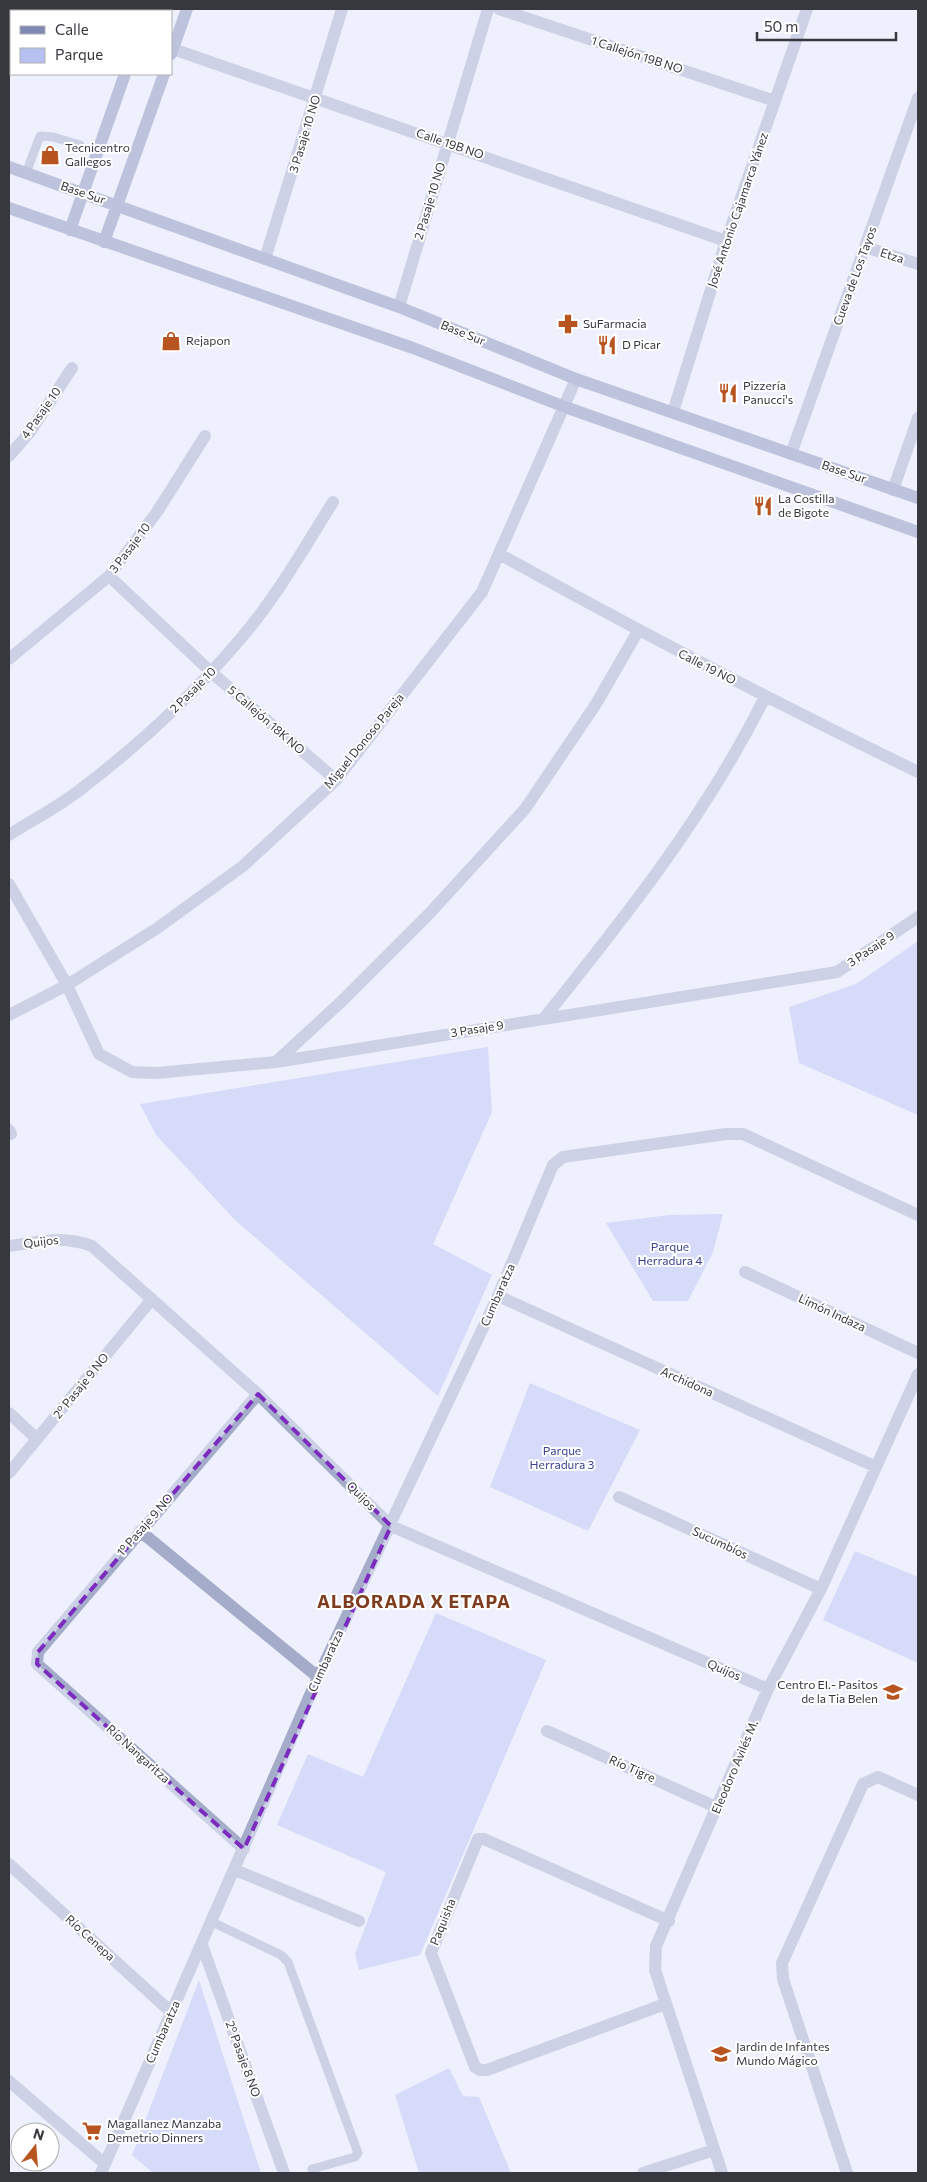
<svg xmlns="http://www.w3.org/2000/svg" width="927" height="2182" font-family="Commissioner,sans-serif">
<rect width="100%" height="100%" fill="#eef1fd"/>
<!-- green -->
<path fill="#b6c1f1" d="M918,941V1115L799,1063L789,1007L856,984Z
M488,1047L492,1112L433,1244L492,1275L438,1396L236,1221L156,1135L140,1104Z
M723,1214L713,1252L688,1301H653L606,1223L669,1215Z
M530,1383L640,1430L588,1531L490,1487Z
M855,1551L918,1577V1663L823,1620Z
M436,1613L546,1660L420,1955L359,1970L355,1954L386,1872L277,1825L308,1754L363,1777Z
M199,1980L261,2173H153L132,2155Z
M449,2068L463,2096L479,2097L511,2173H419L395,2095Z"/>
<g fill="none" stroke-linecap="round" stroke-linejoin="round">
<!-- lane -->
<path stroke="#a5acca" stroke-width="9" d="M26,173L40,136L53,137L80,145
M212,1922L281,1955L288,1962L358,2153L355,2157L312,2169"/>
<!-- street -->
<path stroke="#a5acca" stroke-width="12" d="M68,9L75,11
M499,9L775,101
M173,49L726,241
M865,247L918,264
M265,259L342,9
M399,307L488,9
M673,412L726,241L807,9
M791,454L918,98
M9,456L30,432L72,368
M893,490L918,418
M499,554C638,631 776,703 918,772
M109,576L211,672L336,780
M9,659L109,576L157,512L205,436
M9,835C34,819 62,805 85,786C142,742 196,692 242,637C277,596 304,548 333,502
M9,884L67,985L99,1054L132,1072L156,1073L276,1062L837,972L918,917
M9,1015L67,985L156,929L243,866L336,780L482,592L576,379
M545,1017C626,916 707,814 765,697
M277,1061L342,1001L429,914L525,809L596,704L638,631
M9,1130L11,1134
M9,1246C40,1242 62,1235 92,1246L258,1394L391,1526L768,1689
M745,1272L918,1353
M498,1296L876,1467
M9,1413L37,1439
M9,1473L152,1299
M619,1497L821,1589
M140,1531L318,1677
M547,1731L718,1808
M244,1849L37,1664L38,1652L258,1394
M9,1864L171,2012
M235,1870L359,1921
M202,1945L284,2173
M665,2004L487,2070H480L475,2067L431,1953L478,1839H484L669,1921
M9,2081L105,2164
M101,2173L318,1677L498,1296L553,1165L563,1157L726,1134H743L918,1215
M643,2173L714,2150
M722,2173L655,1970L656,1946L768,1689L821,1589L918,1374
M847,2173L783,1979L782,1963L863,1784L878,1777L918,1795"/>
<!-- secondary -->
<path stroke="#8089b5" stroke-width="12" d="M147,11L148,9
M171,54L187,9
M9,167L399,307L576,379L918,498
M9,208L413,348L565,407L918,532
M70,230L125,74
M104,242L164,74"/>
</g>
<!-- marked area -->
<path d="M0 0H927V2182H0ZM258,1394L391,1526L244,1849L37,1664L38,1652Z" fill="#eef1fd" fill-opacity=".55" fill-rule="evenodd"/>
<path fill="none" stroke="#7b2cbf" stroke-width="4" stroke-dasharray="10 6" stroke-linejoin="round" d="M258,1394L391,1526L244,1849L37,1664L38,1652Z"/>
<!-- icons -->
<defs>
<symbol id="shop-bare" viewBox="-9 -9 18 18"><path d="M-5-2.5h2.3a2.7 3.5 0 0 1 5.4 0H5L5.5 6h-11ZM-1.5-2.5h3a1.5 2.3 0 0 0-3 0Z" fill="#b85420" stroke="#fff" stroke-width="2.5" paint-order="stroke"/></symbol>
<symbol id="pharmacy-bare" viewBox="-9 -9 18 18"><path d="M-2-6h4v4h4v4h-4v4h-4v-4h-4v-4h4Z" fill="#b85420" stroke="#fff" stroke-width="2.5" paint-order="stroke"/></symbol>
<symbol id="restaurant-bare" viewBox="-9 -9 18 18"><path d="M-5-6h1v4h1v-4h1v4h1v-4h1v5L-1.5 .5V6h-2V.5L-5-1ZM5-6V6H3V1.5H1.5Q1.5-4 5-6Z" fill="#b85420" stroke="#fff" stroke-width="2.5" paint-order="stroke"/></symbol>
<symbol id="school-bare" viewBox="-9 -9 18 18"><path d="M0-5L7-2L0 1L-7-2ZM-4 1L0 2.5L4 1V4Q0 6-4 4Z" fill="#b85420" stroke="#fff" stroke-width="2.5" paint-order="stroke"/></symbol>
<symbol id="supermarket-bare" viewBox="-9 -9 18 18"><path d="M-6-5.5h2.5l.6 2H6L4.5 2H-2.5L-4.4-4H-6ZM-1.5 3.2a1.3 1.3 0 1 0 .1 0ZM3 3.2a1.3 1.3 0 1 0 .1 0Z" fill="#b85420" stroke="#fff" stroke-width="2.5" paint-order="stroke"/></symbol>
</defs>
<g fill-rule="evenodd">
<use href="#shop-bare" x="36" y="141" width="28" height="28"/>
<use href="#pharmacy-bare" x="554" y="310" width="28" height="28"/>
<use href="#shop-bare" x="157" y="327" width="28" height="28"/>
<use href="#restaurant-bare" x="593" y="331" width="28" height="28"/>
<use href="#restaurant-bare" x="714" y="379" width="28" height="28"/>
<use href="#restaurant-bare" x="749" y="492" width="28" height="28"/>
<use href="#school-bare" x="879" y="1678" width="28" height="28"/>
<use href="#school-bare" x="707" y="2040" width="28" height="28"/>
<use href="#supermarket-bare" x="78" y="2117" width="28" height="28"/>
</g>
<g text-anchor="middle" stroke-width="4" stroke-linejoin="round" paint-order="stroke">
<!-- street labels -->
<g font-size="12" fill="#36383d" stroke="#fff">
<text transform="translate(637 55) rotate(18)" y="4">1 Callejón 19B NO</text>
<text transform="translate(305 134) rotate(-73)" y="4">3 Pasaje 10 NO</text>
<text transform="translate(450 144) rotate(19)" y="4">Calle 19B NO</text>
<text transform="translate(83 193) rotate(19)" y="4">Base Sur</text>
<text transform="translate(430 201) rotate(-73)" y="4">2 Pasaje 10 NO</text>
<text transform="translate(738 210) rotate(-71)" y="4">José Antonio Cajamarca Yánez</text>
<text transform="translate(892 256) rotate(18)" y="4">Etza</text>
<text transform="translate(855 276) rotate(-70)" y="4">Cueva de Los Tayos</text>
<text transform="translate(463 333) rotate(22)" y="4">Base Sur</text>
<text transform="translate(41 413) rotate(-55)" y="4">4 Pasaje 10</text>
<text transform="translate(844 472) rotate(19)" y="4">Base Sur</text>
<text transform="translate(130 548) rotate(-53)" y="4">3 Pasaje 10</text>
<text transform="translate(707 667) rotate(27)" y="4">Calle 19 NO</text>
<text transform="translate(193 690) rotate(-45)" y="4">2 Pasaje 10</text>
<text transform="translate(266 720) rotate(41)" y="4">5 Callejón 18K NO</text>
<text transform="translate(364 741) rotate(-51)" y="4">Miguel Donoso Pareja</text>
<text transform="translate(871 949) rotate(-34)" y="4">3 Pasaje 9</text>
<text transform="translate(477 1029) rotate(-9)" y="4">3 Pasaje 9</text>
<text transform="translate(41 1242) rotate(-7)" y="4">Quijos</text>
<text transform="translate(498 1295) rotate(-66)" y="4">Cumbaratza</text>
<text transform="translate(832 1313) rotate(25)" y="4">Limón Indaza</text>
<text transform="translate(687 1382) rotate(24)" y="4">Archidona</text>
<text transform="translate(81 1386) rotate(-51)" y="4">2º Pasaje 9 NO</text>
<text transform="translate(361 1496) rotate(45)" y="4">Quijos</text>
<text transform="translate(145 1525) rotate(-49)" y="4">1º Pasaje 9 NO</text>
<text transform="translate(720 1543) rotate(25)" y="4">Sucumbíos</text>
<text transform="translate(326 1661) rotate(-65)" y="4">Cumbaratza</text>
<text transform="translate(724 1670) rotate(23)" y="4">Quijos</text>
<text transform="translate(138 1754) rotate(42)" y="4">Río Nangaritza</text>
<text transform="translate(735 1767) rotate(-67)" y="4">Eleodoro Avilés M.</text>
<text transform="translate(632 1769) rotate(24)" y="4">Río Tigre</text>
<text transform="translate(443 1922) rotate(-68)" y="4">Paquisha</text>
<text transform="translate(90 1938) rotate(42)" y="4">Río Cenepa</text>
<text transform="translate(163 2032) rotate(-66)" y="4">Cumbaratza</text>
<text transform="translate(243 2059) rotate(70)" y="4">2º Pasaje 8 NO</text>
</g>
<!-- poi labels -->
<g font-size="12" fill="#36383d" stroke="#fff" text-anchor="start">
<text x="65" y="152">Tecnicentro<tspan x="65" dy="14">Gallegos</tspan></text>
<text x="583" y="328">SuFarmacia</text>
<text x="186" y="345">Rejapon</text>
<text x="622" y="349">D Picar</text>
<text x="743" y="390">Pizzería<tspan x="743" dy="14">Panucci's</tspan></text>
<text x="778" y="503">La Costilla<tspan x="778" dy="14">de Bigote</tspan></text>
<text x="878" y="1689" text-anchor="end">Centro EI.- Pasitos<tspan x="878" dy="14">de la Tia Belen</tspan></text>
<text x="736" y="2051">Jardin de Infantes<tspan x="736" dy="14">Mundo Mágico</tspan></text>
<text x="107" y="2128">Magallanez Manzaba<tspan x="107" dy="14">Demetrio Dinners</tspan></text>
</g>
<!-- park labels -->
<g font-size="12" fill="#3a4291" stroke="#fff">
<text x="670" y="1251">Parque<tspan x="670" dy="14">Herradura 4</tspan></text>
<text x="562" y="1455">Parque<tspan x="562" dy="14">Herradura 3</tspan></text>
</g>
<!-- district labels -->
<g font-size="18" font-weight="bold" letter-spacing="1" fill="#7e3d1e" stroke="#fff">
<text x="414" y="1608">ALBORADA X ETAPA</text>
</g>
</g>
<!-- border -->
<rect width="927" height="2182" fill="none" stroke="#36383d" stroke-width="20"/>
<!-- legend -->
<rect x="10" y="10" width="162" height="65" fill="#ffffff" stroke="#afafb1"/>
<rect x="20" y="26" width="25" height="8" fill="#8089b5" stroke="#afafb1"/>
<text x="55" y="35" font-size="15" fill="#36383d">Calle</text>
<rect x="20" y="48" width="25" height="15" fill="#b6c1f1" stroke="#afafb1"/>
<text x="55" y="60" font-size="15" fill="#36383d">Parque</text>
<!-- north arrow -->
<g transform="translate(35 2147) rotate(17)"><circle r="24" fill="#ffffff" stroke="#afafb1"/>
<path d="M0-4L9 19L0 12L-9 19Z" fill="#b85420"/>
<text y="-8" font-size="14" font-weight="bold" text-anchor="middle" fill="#36383d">N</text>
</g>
<!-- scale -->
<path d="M757 32v8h139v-8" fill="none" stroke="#36383d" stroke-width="2.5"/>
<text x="764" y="32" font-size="15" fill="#36383d" stroke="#ffffff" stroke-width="4" paint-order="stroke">50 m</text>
</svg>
